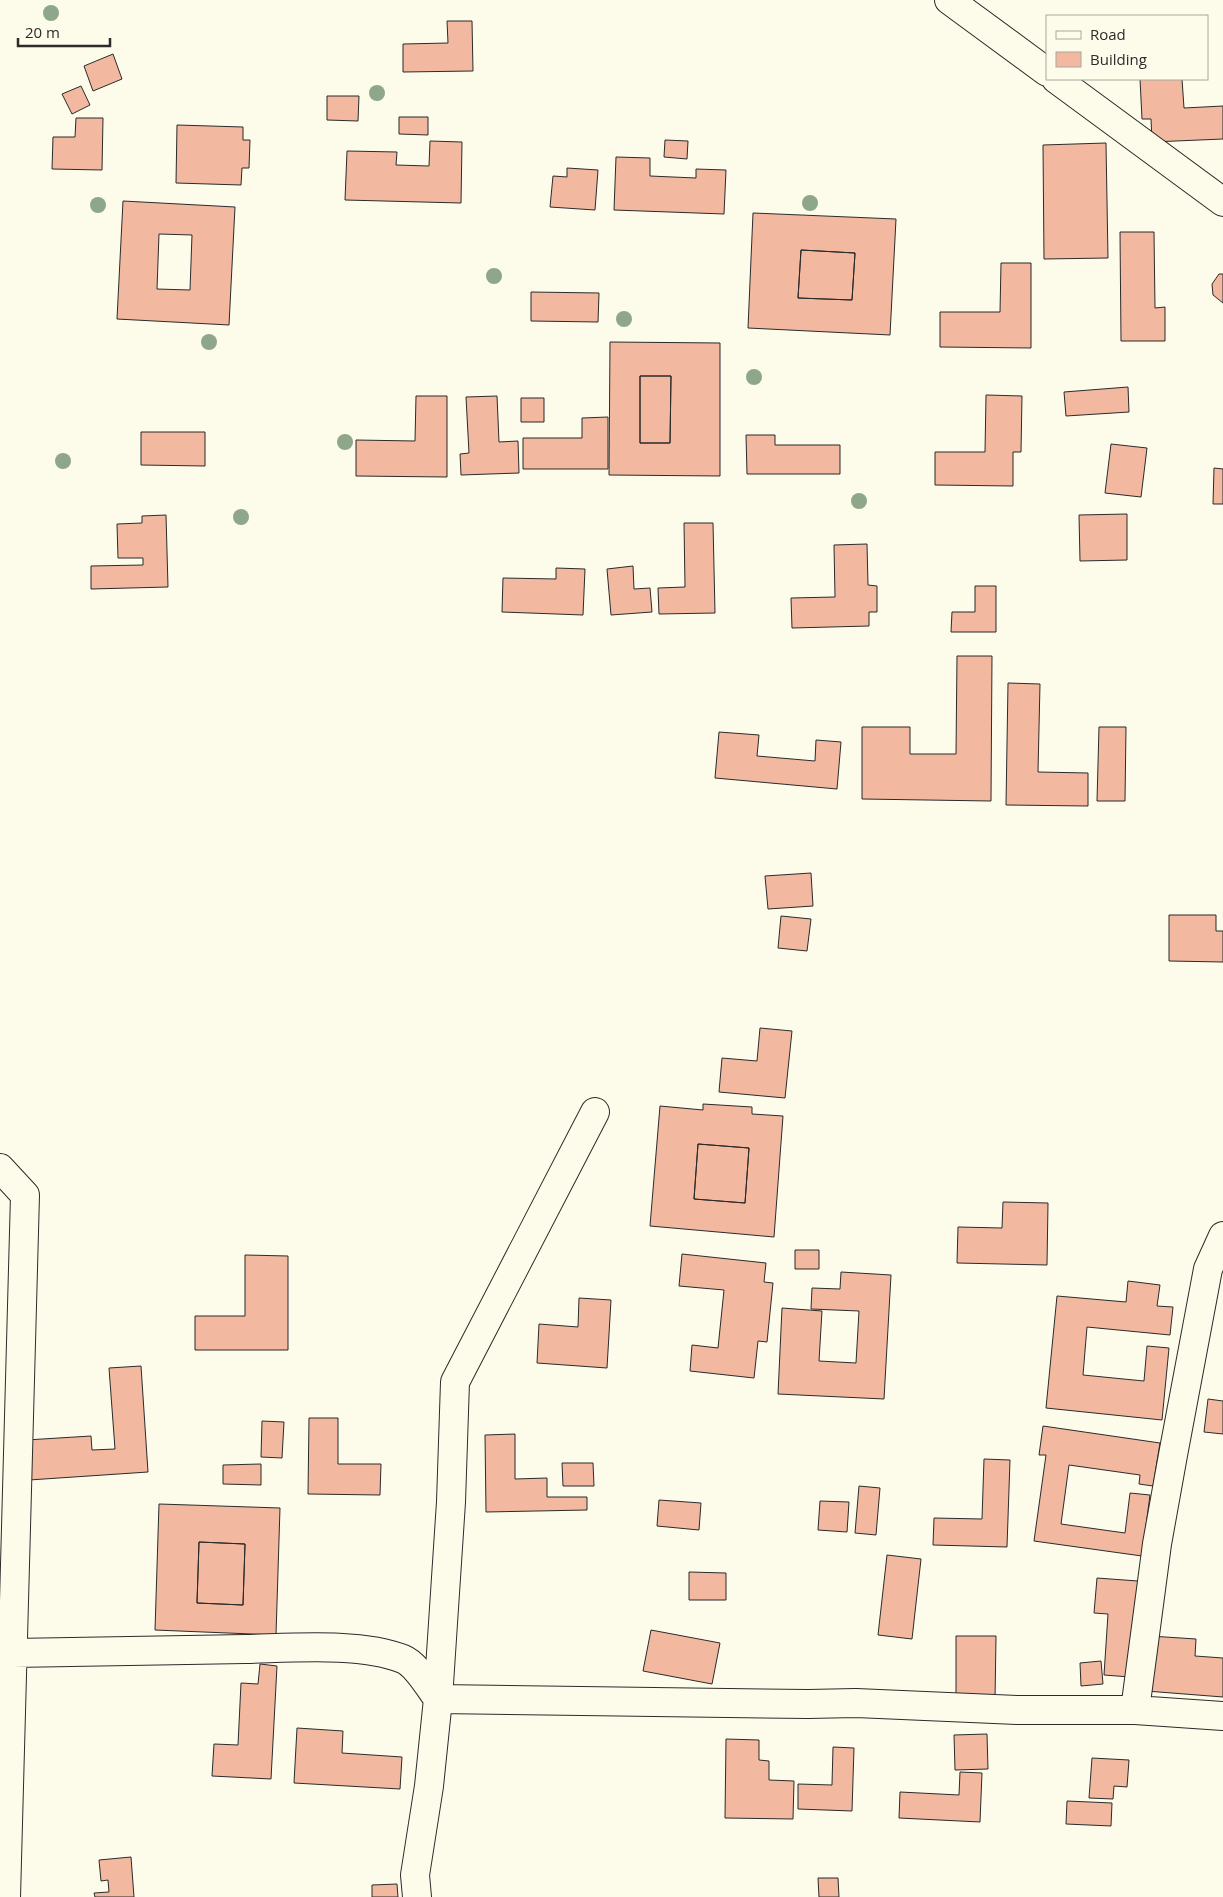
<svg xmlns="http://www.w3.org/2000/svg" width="1223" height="1897" font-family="'Open Sans',sans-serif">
<rect width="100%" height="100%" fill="#fdfbea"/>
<!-- building -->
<path fill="#f2b8a0" stroke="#2b2b2b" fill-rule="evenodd" d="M447,21H472L473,71L403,72V44L448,43Z
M113,54L122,79L93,91L84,66Z
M1140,79H1182L1184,108L1223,106V139L1152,142L1151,119H1142Z
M81,86L90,105L72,114L62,94Z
M327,96H359L358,121L327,120Z
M399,117H428V135L399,134Z
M76,118H103L102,170L52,169L53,137H75Z
M177,125L243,127V140H250L249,168H242L241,185L176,183Z
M665,140L688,141L687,159L664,157Z
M430,141L462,142L461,203L345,200L347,151L397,152L396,165L429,166Z
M1106,143L1108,258L1044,259L1043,145Z
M616,157L650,158V176L696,178V169L726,170L724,214L614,210Z
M567,168L598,170L595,210L550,207L553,176L567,177Z
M123,201L235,207L229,325L117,319ZM159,234L192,235L190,290L157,289Z
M753,213L896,219L890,335L748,328ZM801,250L855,253L852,300L798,298Z
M1120,232H1154L1155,308L1165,307V341H1121Z
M801,250L855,253L852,300L798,298Z
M1001,263H1031V348L940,347V312H1000Z
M1219,274H1223V303L1213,295L1212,284Z
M531,292L599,293L598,322L531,321Z
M610,342L720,343V476L609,475ZM640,376H671L670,443H640Z
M640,376H671L670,443H640Z
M1128,387L1129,412L1066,416L1064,392Z
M986,395L1022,396L1021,452H1013V486L935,485V452H985Z
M416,396H447V477L356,476V440L415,441Z
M497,396L499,442L518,441L519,473L461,475L460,454L469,453L466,397Z
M521,398H544V422H521Z
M608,417V469H523V438H582V418Z
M141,432H205V466L141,465Z
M746,435H775V445H840V474H747Z
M1111,444L1147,448L1141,497L1105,493Z
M1214,468L1223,469V504H1213Z
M1127,514V560L1080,561L1079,515Z
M166,515L168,587L91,589V566L143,565V558H118L117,524L142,523V516Z
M684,523H713L715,613L659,614L658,588L685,587Z
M867,544L868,585L877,586V612H869V626L792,628L791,598L835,597L834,545Z
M633,566L634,589L650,588L652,612L611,615L607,569Z
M556,568L585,569L583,615L502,612L503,578L556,579Z
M975,586H996V632H951L952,612H975Z
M957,656H992L991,801L862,799V727H910V754H956Z
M1008,683L1040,684L1038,772L1088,773V806L1006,805Z
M1099,727H1126L1125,801H1097Z
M719,732L759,735L757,756L815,761L816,740L841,742L837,789L715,778Z
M811,873L813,906L768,909L765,876Z
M1169,915H1216V931H1223V962L1169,961Z
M781,916L811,919L807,951L778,948Z
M760,1028L792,1031L785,1098L719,1092L722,1058L757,1061Z
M703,1104L752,1107V1114L783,1116L774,1237L650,1226L660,1106L703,1110ZM698,1144L749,1148L745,1203L694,1199Z
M698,1144L749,1148L745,1203L694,1199Z
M1003,1202L1048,1203L1047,1265L957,1263L958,1227L1002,1228Z
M795,1250H819V1269H795Z
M682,1254L766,1263L764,1282L773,1283L767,1342L758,1341L754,1378L690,1371L692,1345L718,1348L724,1290L679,1286Z
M245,1255L288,1256V1350H195V1316H245Z
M841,1272L891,1275L884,1399L778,1394L782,1308L822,1311L819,1361L856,1363L859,1311L811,1309L812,1288L840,1289Z
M1128,1281L1160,1285L1157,1306L1173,1307L1170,1335L1087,1327L1083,1375L1144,1381L1147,1346L1169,1348L1162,1420L1046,1408L1057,1296L1126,1302Z
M579,1298L611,1300L607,1368L537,1363L539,1324L578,1327Z
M141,1366L148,1472L29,1480L26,1440L91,1436L92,1450L115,1449L109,1368Z
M1208,1399L1223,1401V1434L1204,1432Z
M309,1418H338V1464H381L380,1495L308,1494Z
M262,1421L284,1422L282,1458L261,1457Z
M1043,1426L1160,1443L1153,1486L1139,1484L1140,1475L1069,1465L1061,1524L1125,1533L1130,1493L1150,1495L1142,1556L1034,1541L1046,1455H1039Z
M515,1434V1479L547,1478V1497H587V1510L486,1512L485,1435Z
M984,1459L1010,1460L1007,1547L933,1545L934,1518L982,1519Z
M562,1463H593L594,1486H563Z
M261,1464V1485L223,1484V1465Z
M859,1486L880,1488L876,1535L855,1533Z
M659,1500L701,1503L699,1530L657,1526Z
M820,1501L849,1502L847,1532L818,1530Z
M159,1504L280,1508L276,1635L155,1630ZM199,1542L245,1544L243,1605L197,1603Z
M199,1542L245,1544L243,1605L197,1603Z
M887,1555L921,1559L912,1639L878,1635Z
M689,1572L726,1573V1600H689Z
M1097,1578L1138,1581L1130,1677L1104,1675L1108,1614L1094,1613Z
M651,1630L720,1643L712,1684L643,1671Z
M956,1636H996L995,1701L956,1695Z
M1150,1636L1196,1639L1195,1656L1223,1658V1697L1146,1691Z
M1101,1661L1103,1684L1081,1686L1080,1663Z
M260,1664L277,1666L271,1779L212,1776L214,1744L238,1745L241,1683L258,1684Z
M297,1728L343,1731L342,1753L402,1757L400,1789L294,1783Z
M987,1734L988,1769L955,1770L954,1735Z
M726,1739L759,1740V1760L769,1761V1780L794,1781L793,1819L725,1818Z
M833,1747L854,1748L852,1811L798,1809V1784L832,1785Z
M1092,1758L1129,1760L1127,1787L1114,1786L1113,1799L1089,1798Z
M960,1772L982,1773L980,1822L899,1818L900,1792L959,1795Z
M1067,1801L1112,1803L1111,1826L1066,1824Z
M131,1857L134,1897H95L94,1893L109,1892L108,1880L101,1881L99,1860Z
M818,1878H838L839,1897H819Z
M397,1884L398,1897H372V1885Z"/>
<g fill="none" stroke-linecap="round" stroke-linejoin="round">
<defs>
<path id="minor" d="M949,0L1047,72
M1056,79L1223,202
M0,1168L25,1195L6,1897
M13,1653C90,1652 168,1650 245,1649C291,1648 361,1642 403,1659C416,1664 429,1687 438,1699L808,1704L856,1703L1017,1710H1135L1223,1716
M1135,1710L1157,1544L1173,1455L1208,1269L1223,1236
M417,1897L415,1875L429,1786L438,1699L451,1502L455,1382L595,1112"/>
</defs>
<!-- minor casing -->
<use href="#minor" stroke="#2b2b2b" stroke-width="30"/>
<!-- minor -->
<use href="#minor" stroke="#fdfbea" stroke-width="28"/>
</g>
<!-- trees -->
<g fill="#8ea78a">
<circle cx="51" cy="13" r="8"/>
<circle cx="377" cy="93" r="8"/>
<circle cx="810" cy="203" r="8"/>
<circle cx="98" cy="205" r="8"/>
<circle cx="494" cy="276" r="8"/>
<circle cx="624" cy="319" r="8"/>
<circle cx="209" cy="342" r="8"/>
<circle cx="754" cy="377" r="8"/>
<circle cx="345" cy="442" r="8"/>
<circle cx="63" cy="461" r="8"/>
<circle cx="859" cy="501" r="8"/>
<circle cx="241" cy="517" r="8"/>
</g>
<!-- legend -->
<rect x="1046" y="15" width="162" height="65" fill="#fdfbea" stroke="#a9a89e"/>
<rect x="1056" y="31" width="25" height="8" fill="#fdfbea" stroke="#a9a89e"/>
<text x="1090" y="40" font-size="15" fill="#2b2b2b">Road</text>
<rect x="1056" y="52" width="25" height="15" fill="#f2b8a0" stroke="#a9a89e"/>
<text x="1090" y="65" font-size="15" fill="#2b2b2b">Building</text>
<!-- scale -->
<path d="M18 38v8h92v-8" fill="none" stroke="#2b2b2b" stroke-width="2.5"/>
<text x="25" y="38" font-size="15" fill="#2b2b2b" stroke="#fdfbea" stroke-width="4" paint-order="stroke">20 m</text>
</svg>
